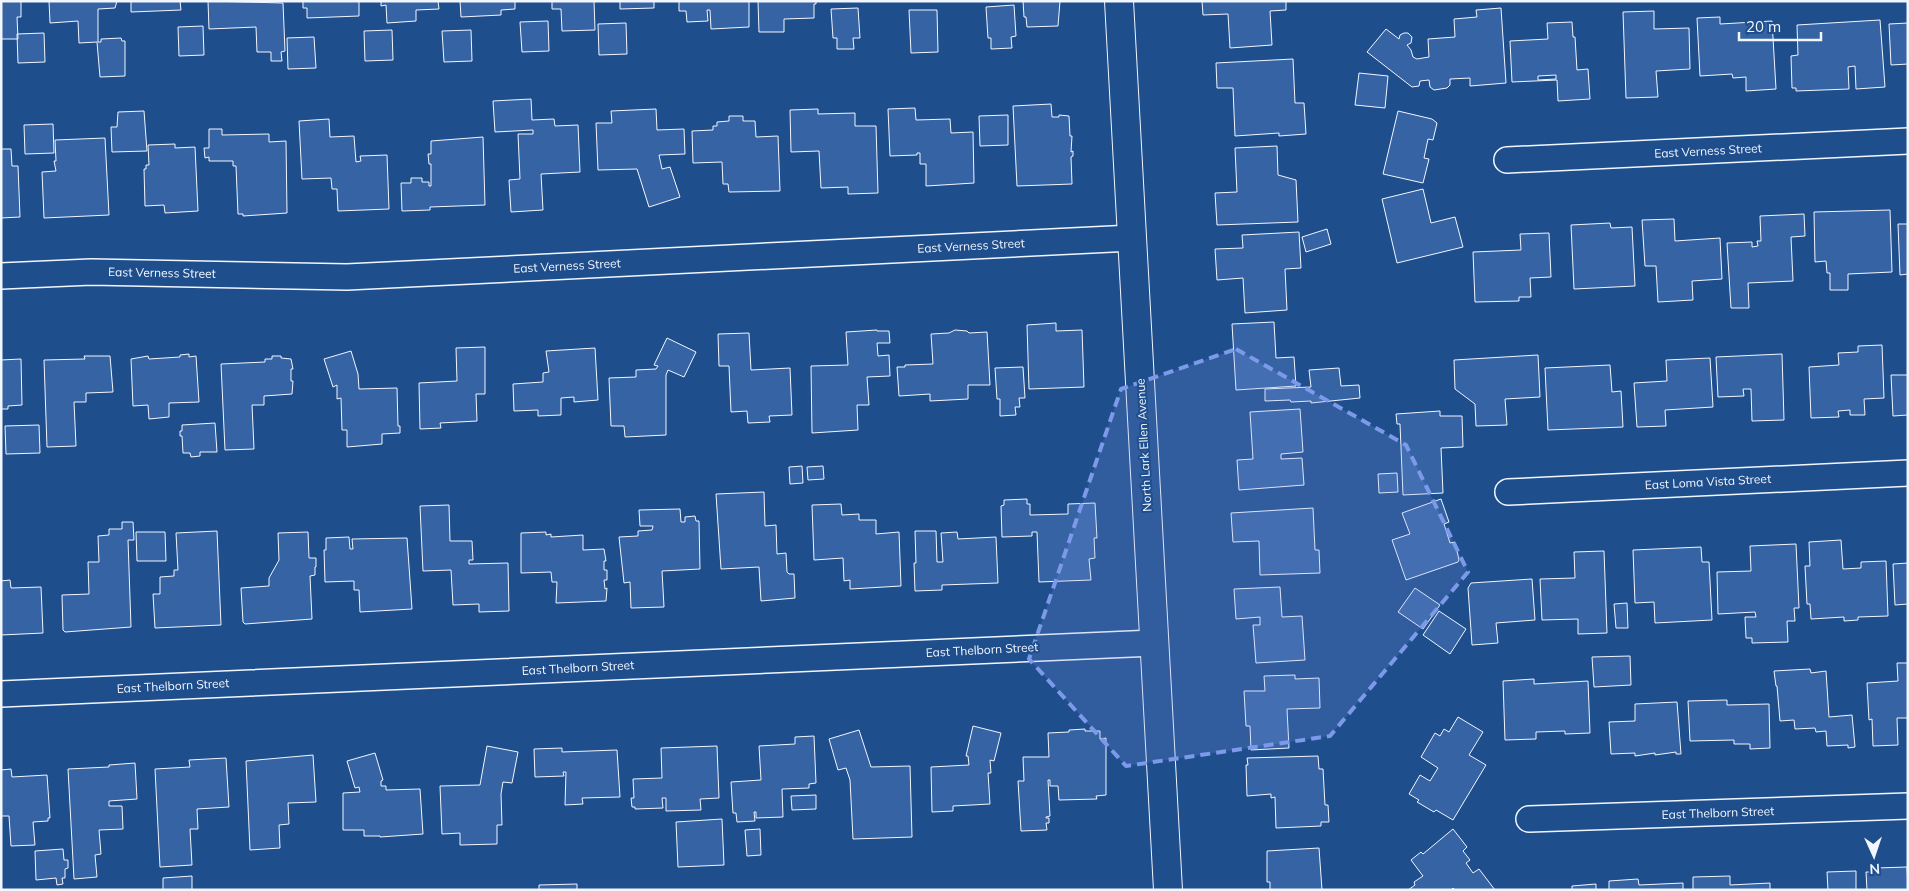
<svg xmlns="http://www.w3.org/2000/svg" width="1909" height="891" font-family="Mulish,sans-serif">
<rect width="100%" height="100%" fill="#1f4e8c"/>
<!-- building -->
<path fill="#3563a3" stroke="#f2f6ff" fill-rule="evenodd" d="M1,1H21V17H17L18,39H1Z
M49,1H117L115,8L98,9V42H101V39L121,38L122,41H125V76L100,77L97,42L79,43L78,21L50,23Z
M131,1H180L181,10L131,12Z
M208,1L283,3L285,51L281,52L282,61H271V52H257L256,27L209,29Z
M303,1H359V16L307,18V8H303Z
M381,1H438L439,9L416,10V21L387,23L386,5L381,6Z
M460,1H515V9L501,10V15L461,17Z
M552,1H594L595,30L562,31L561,9H552Z
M620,1H654V8L620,9Z
M679,1H749V27L711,29L710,10H707L708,21L687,22L686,11H679Z
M758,1H816V4H814V18L784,19V32H759Z
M1023,1H1060L1058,26L1027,27L1026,17H1024Z
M1202,1H1286V10L1270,11L1272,45L1230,48L1228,14L1203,15Z
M1014,5L1016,36L1011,37L1012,48L991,49V38H988L986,7Z
M858,8L860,38H853L854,49H837V38H833L831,9Z
M1501,8L1506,83L1470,86V78L1450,79V85L1447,88L1434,90L1430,87L1429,80L1420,81L1419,86L1412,87L1367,52L1386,29L1399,39L1400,35L1404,33H1408L1412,37L1411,43L1407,45L1411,50L1413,57L1417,59L1429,57L1428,39L1455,37L1454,19L1477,17L1476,10Z
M909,10H937L938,52L911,53Z
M1654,11V29L1689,28L1690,69L1656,71L1658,97L1626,98L1623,12Z
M1720,17V24L1772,21L1776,89L1746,91V77L1733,78L1732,74L1700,76L1697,18Z
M1880,20L1885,87L1856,89L1855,66L1848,67L1849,89L1796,91V88H1792L1791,56L1798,55L1797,25Z
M548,21L549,51L522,52L520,22Z
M1572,22L1573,37H1575L1577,70L1588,69L1590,99L1558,101L1557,80L1512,82L1510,41L1548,39L1547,23ZM1556,75V79L1538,80V76Z
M626,23L627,54L599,55L598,24Z
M1908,23V64L1891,65L1889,24Z
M203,26L204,55L179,56L178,27Z
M392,30L393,60L365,61L364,31Z
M471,30L472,61L444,62L442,31Z
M44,33L45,62L18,63L17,34Z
M314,37L316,68L288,69L287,38Z
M1293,59L1295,103H1304L1306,134L1279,136V133L1235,136L1233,88H1217L1216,63Z
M1359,73L1388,76L1385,108L1355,105Z
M531,99L532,120L554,119L555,126L578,125L580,172L541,174L543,210L511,212L509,180L520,179L518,134H533V130L495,132L493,101Z
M1051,104L1052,117H1059V115L1069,116L1070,136H1072L1071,152L1073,151V156L1071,157L1072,184L1017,186L1013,106Z
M915,108L916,120L950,119L951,133L973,132L974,183L926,186V164H920V153H917V155L890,156L888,109Z
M656,109L657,130L684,129L685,154L659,155L662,169L670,167L680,197L649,207L637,169L598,170L596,123H612L611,111Z
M818,109V114L855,113V126H876L878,193L848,194V187L821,188L819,151L791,152L790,110Z
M144,111L147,151L112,152L111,127H117L118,112Z
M1398,111L1432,119L1437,123L1433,140L1428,139L1424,158L1429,159L1423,183L1383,174Z
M1008,115V145L980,146L979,116Z
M729,116H743V121H755L756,137L778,136L780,191L729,192L728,184H723L722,162L693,163L692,131L713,130V126H717V122L729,121Z
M329,119L330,137L354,136L356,162L361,161L360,156L387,155L389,209L338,211L337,189H332L331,178L302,179L299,121Z
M53,124L54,153L25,154L24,125Z
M209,129H222V135L269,134V142L286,141L287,213L243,216V214H238L236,166H233V161H209V157L205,158L204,148H209Z
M483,137L485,205L430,207V210L402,211L401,183H411V178H422V182H429V186H431V164H429L428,154H431V141Z
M105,138L109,215L44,218L42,172L56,171L54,161H56L55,140Z
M175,144V148L195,147L198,211L165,213L164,205L145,206L144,169H146V165H149L148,145Z
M1277,146L1278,175L1296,180L1298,222L1217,225L1215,193L1237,192L1235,148Z
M1,149H11L12,166H18L20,217L1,218Z
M1423,189L1431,223L1455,217L1463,247L1397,263L1382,199Z
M1890,210L1892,272L1848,274V290H1830V273H1827L1826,261L1815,262L1814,212Z
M1804,214L1805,236L1791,237L1793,281L1748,283L1749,308H1731L1727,243L1752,242V247L1758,246L1757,241H1761L1760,216Z
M1674,219L1675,241L1720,238L1722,279L1692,281L1693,300L1658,302L1656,266H1645L1642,220Z
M1610,223L1611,228L1632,227L1635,286L1574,289L1571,225Z
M1898,224H1908V274L1900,275Z
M1327,229L1331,244L1306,252L1302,237Z
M1299,232L1301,268L1285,269L1287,310L1245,313L1243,278L1217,280L1215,249L1243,248L1242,235Z
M1549,233L1551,277L1530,278L1531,297H1519V301L1475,302L1473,252L1521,250L1520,234Z
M1274,322L1276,358L1294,357L1296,386L1236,390L1232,324Z
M1056,323V331L1082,330L1084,387L1029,389L1027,325Z
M877,330V331H889L890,343H877L878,356L889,355L890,376L867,377L869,405H857L858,430L812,433L811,366L848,365L846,332Z
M955,330L967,331L969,333L987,332L990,385H968V399L930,401V394L899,396L897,367H905V365L933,364L931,334L949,333Z
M749,333L751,370L790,368L792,415L769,416L770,422L748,423L747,411L731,412L729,366H719L718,334Z
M667,338L696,352L684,377L668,370L666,375V435L625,437L624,426H611L609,378L636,377V370L656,369L658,366L654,365Z
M1882,345L1884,398L1864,399L1865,415H1850V410L1838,411L1839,417L1811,418L1809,367L1839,365L1838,353L1858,352V346Z
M485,347V394H476L477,421L440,423L441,428L420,429L419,383L457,381L456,348Z
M595,348L598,400L574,402V397L561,398V415L538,416V410L514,411L513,384L543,382V373L549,372L546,351Z
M351,351L358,374L359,389L397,388L398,426H400V433L382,434V444L347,447V430H342L341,398L337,399V385L333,387L324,359Z
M189,354V357L196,356L199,402L169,403V417L149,419L148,405L133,406L131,359L148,356L149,359L180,357V355Z
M1782,354L1784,420L1752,421L1751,389H1743L1744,396L1718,397L1716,357Z
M1538,355L1540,397L1505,399L1507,425L1476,426L1475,404L1455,389L1454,360Z
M84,356H110L113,392L86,393V402H74L76,446L47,447L44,360L85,359Z
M272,356H281V358L291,359L293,369H291V381H293L292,394L264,396V405H252L254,449L225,450L221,364L265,362V359H272Z
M1710,358L1713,407L1665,410L1666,426L1637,427L1634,383L1667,381L1666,360Z
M21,359L22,405L8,406V409H1V360Z
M1610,365L1612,392L1621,391L1623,427L1548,430L1545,368Z
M1023,367L1025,398H1019L1020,407H1015L1016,415L1000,416V399H997L995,368Z
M1339,368L1341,386L1359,385L1360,398L1311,403V401L1291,402L1290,400L1265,401V389L1311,387L1309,370Z
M1891,375H1908V415L1893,416Z
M1300,409L1303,452L1281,454V459L1302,458L1304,485L1239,490L1237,460L1253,459L1250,412Z
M1440,411V416H1462L1463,447L1441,448L1443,493L1403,495L1400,424H1397L1396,414Z
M215,423L217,452H200V456L191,457L190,453H183L182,436H180V431H182V425Z
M39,425L40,453L6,454L5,426Z
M802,466L803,483L790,484L789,467Z
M823,466L824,479L808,480L807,467Z
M1397,473L1398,492L1379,493L1378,474Z
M764,492L765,526L776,525L777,554L786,553L787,572L789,574H794L795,598L761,601L759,567L721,569L716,494Z
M1027,499V504H1030V515L1068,514V504L1095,503L1097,538H1094L1095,558L1089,559L1091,580L1039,582L1037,532H1032V536L1002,537L1001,506L1004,505V500Z
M1441,499L1449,522L1444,524L1450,543L1455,542L1459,560L1458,562L1406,580L1392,540L1410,534L1402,513Z
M841,504L842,515L859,514V520H876V534L899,532L901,586L850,589V580L844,581L843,558L814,560L812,505Z
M449,505L450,541H472L473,560H469V564L508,563L509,611L479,612V604L453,605L451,570L423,571L420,506Z
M1313,508L1315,550H1319L1320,573L1260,575L1259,541L1233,542L1231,513Z
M680,509L681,522H685V517L695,516L696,521H699L700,569L662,571L664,607L631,608L630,582L624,583L619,537L638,536V531L652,530L653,526H640L639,510Z
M122,522H133L134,540H128L131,627L65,632L63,630L62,595L89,594L88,562H99L98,536L109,535V529H122Z
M217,531L221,625L155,628L153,594H160V577L174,576V570H178L176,533Z
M915,531H936L937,562H943L941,533L957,532L958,539L996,537L998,583L942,585V590L915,591L914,563H916Z
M136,532H165L166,561H137Z
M308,532L309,558H316V567H315V575L310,576L312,619L245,624L243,622L241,588L269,586V578L279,560L278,533Z
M546,532V535L551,534V537L583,535V550L604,549L606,561H604V570H607V580H604L605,589L607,588L606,601L556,603L557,582H552L551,572L521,573V533Z
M349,537L350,549H353L352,539L407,538L412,609L360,612L359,590H354V581L325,582L324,550H326V538Z
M1841,540L1843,569L1861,568V562L1886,561L1888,616L1858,617V620L1844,621V617L1811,619L1810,604H1807L1805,566H1810L1809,542Z
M1796,544L1799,608H1794L1795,621H1787L1788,642L1752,643V638H1746L1745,617H1756L1755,612L1718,614L1717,572L1751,571L1750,546Z
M1701,547L1702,562H1709L1712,620L1655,623L1654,602L1635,603L1633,550Z
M1604,551L1607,633L1578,634V619L1542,620L1540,579L1575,578L1574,552Z
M1908,563V604L1895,605L1893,564Z
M1532,579L1535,620L1496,623L1498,643L1472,645L1468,588L1471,583Z
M10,580L11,588L41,587L43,633L1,635V581Z
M1280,587L1282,617L1302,616L1305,660L1256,663L1253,625H1260V617L1236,619L1234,589Z
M1415,588L1440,605L1423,629L1398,612Z
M1627,603L1628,628H1616L1614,604Z
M1439,611L1466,629L1450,654L1423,635Z
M1630,656L1631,685L1594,687L1592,657Z
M1897,663H1908V718H1897L1898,745L1873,746L1872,719L1869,720L1867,683L1898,681Z
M1810,669L1811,673L1826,671L1829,717L1852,715L1855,747L1848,748V745L1827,746L1826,731L1816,732L1815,728L1795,729L1794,720L1780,721L1777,686H1776L1774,671Z
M1295,675V679L1319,678L1320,708L1287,709L1289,748L1251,750L1250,726H1246L1244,691H1265L1264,676Z
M1534,679V684L1588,681L1590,733L1565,734V731L1536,732V739L1505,740L1503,681Z
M1727,700V705L1769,704L1770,748L1750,749V744H1734V740L1690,741L1688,701Z
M1677,702L1681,754H1676V752L1655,755V753L1635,756V753L1611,754L1609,722L1635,721V704Z
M1458,717L1483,732L1469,755L1486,765L1453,820L1436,810L1434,812L1417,802L1419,800L1409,794L1420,775L1430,781L1438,768L1421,757L1435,733L1440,736L1444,729L1449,732Z
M973,726L1001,733L994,761L990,760L991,773H988L990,804L953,806V811L932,812L931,767L969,765L968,756H966Z
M1085,729V731H1100V739L1106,738V795L1096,796L1097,799L1059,800L1058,786H1050V780H1048L1050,816L1046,817V818H1049V823H1046L1047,830L1021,831L1018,781H1024L1023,757H1049L1048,733L1069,732V730Z
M859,730L871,767L910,766L912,837L853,839L850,780L846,768L838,770L829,739Z
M814,736L816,783L809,784V788L782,789L783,817L756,818V812H754L755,821L737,822L736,813H733L731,782L761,780L759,746L795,744V737Z
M487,746L518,752L512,783L503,782L501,794L502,825H497V844L460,845V833L442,834L440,786L480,785Z
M717,746L719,798L700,799L701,810L666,811V798H662L663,808L635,809V807H632L631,798H634L633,779L662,778L661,748Z
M562,748V752L617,750L620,797L582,798L583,804L565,805L566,772H563L564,776L535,777L534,749Z
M375,753L383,780L381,781V786H386V790L420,789L423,834L380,837V836H364V830H343V793L360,792L359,787L355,788L347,761Z
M313,755L316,802L288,803L289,824L279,825L280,848L250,850L246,761Z
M1318,756L1319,769H1323L1325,805H1328L1329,822H1321V826L1276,828L1275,797L1271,798V794L1247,796L1246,765H1248L1247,758Z
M226,758L229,807L197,809L198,829H190L192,865L160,867L155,769L190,767L189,760Z
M135,763L137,799L109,801V806H122L123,829L99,830L101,854L95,855L97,877L74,879L68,769L109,767V765Z
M11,769L12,777L47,775L50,818H48V821L33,822L35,845L11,846L9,816H1V770Z
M816,795V809L792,810L791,796Z
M722,819L724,865L678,867L676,822Z
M760,829L761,855L747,856L745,830Z
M1453,829L1467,847L1463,851L1470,860L1466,863L1473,873L1479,869L1495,890H1455L1453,888L1451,890H1408L1415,885L1414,882L1423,876L1411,860L1421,852L1423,854Z
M1319,848L1322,890H1270V882H1267V851Z
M63,849L64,860H68V868L65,869V878H62L63,884L57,885L56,878L36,880L35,851Z
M1907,867L1908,890H1867L1866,872H1876V868Z
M1856,871V890H1828L1827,872Z
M192,876V890H163V878Z
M1730,876V885L1770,883V890H1693V877Z
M1638,879L1639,885L1683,883V890H1609V881Z
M577,884V890H539V885Z
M1596,884V890H1572V886Z"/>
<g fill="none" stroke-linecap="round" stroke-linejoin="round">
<defs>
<path id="street" d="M1507,160L1908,141
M1,276L91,272L347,277L1132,238
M1508,492L1908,473
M1,694L1154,643
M1529,819L1908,806"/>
<path id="secondary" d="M1119,1L1168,890"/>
</defs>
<!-- street casing -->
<use href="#street" stroke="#f2f6ff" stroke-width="28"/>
<!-- secondary casing -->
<use href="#secondary" stroke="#f2f6ff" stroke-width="30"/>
<!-- street -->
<use href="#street" stroke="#1f4e8c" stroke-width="25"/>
<!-- secondary -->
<use href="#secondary" stroke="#1f4e8c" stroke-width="28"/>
</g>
<!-- marked area -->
<path fill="#7d9aea" fill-opacity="0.2" stroke="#7d9aea" stroke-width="4" stroke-dasharray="10 6" stroke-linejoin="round" d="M1236,349L1406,445L1468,572L1330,736L1126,766L1029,659L1121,389Z"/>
<g text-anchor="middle" stroke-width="4" stroke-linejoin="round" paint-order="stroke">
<!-- street labels -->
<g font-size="12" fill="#f2f6ff" stroke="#1f4e8c">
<text transform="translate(1708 151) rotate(-3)" y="4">East Verness Street</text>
<text transform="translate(971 246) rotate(-3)" y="4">East Verness Street</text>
<text transform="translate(567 266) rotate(-3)" y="4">East Verness Street</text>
<text transform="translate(162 273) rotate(1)" y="4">East Verness Street</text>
<text transform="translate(1144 445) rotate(-93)" y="4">North Lark Ellen Avenue</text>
<text transform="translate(1708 482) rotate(-3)" y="4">East Loma Vista Street</text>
<text transform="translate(982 650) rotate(-3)" y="4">East Thelborn Street</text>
<text transform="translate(578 668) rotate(-3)" y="4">East Thelborn Street</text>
<text transform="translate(173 686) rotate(-3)" y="4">East Thelborn Street</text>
<text transform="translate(1718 813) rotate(-2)" y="4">East Thelborn Street</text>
</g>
</g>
<!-- border -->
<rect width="1909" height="891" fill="none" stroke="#f2f6ff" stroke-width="5"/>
<!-- north arrow -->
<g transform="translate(1874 856) rotate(177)" stroke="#1f4e8c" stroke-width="4" paint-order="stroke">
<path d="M0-4L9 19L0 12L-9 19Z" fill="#f2f6ff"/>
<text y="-8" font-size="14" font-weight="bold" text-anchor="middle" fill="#f2f6ff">N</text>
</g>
<!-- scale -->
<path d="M1739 32v8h82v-8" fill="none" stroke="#f2f6ff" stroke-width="2.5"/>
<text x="1746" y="32" font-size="15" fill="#f2f6ff" stroke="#1f4e8c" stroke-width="4" paint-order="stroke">20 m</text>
</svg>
